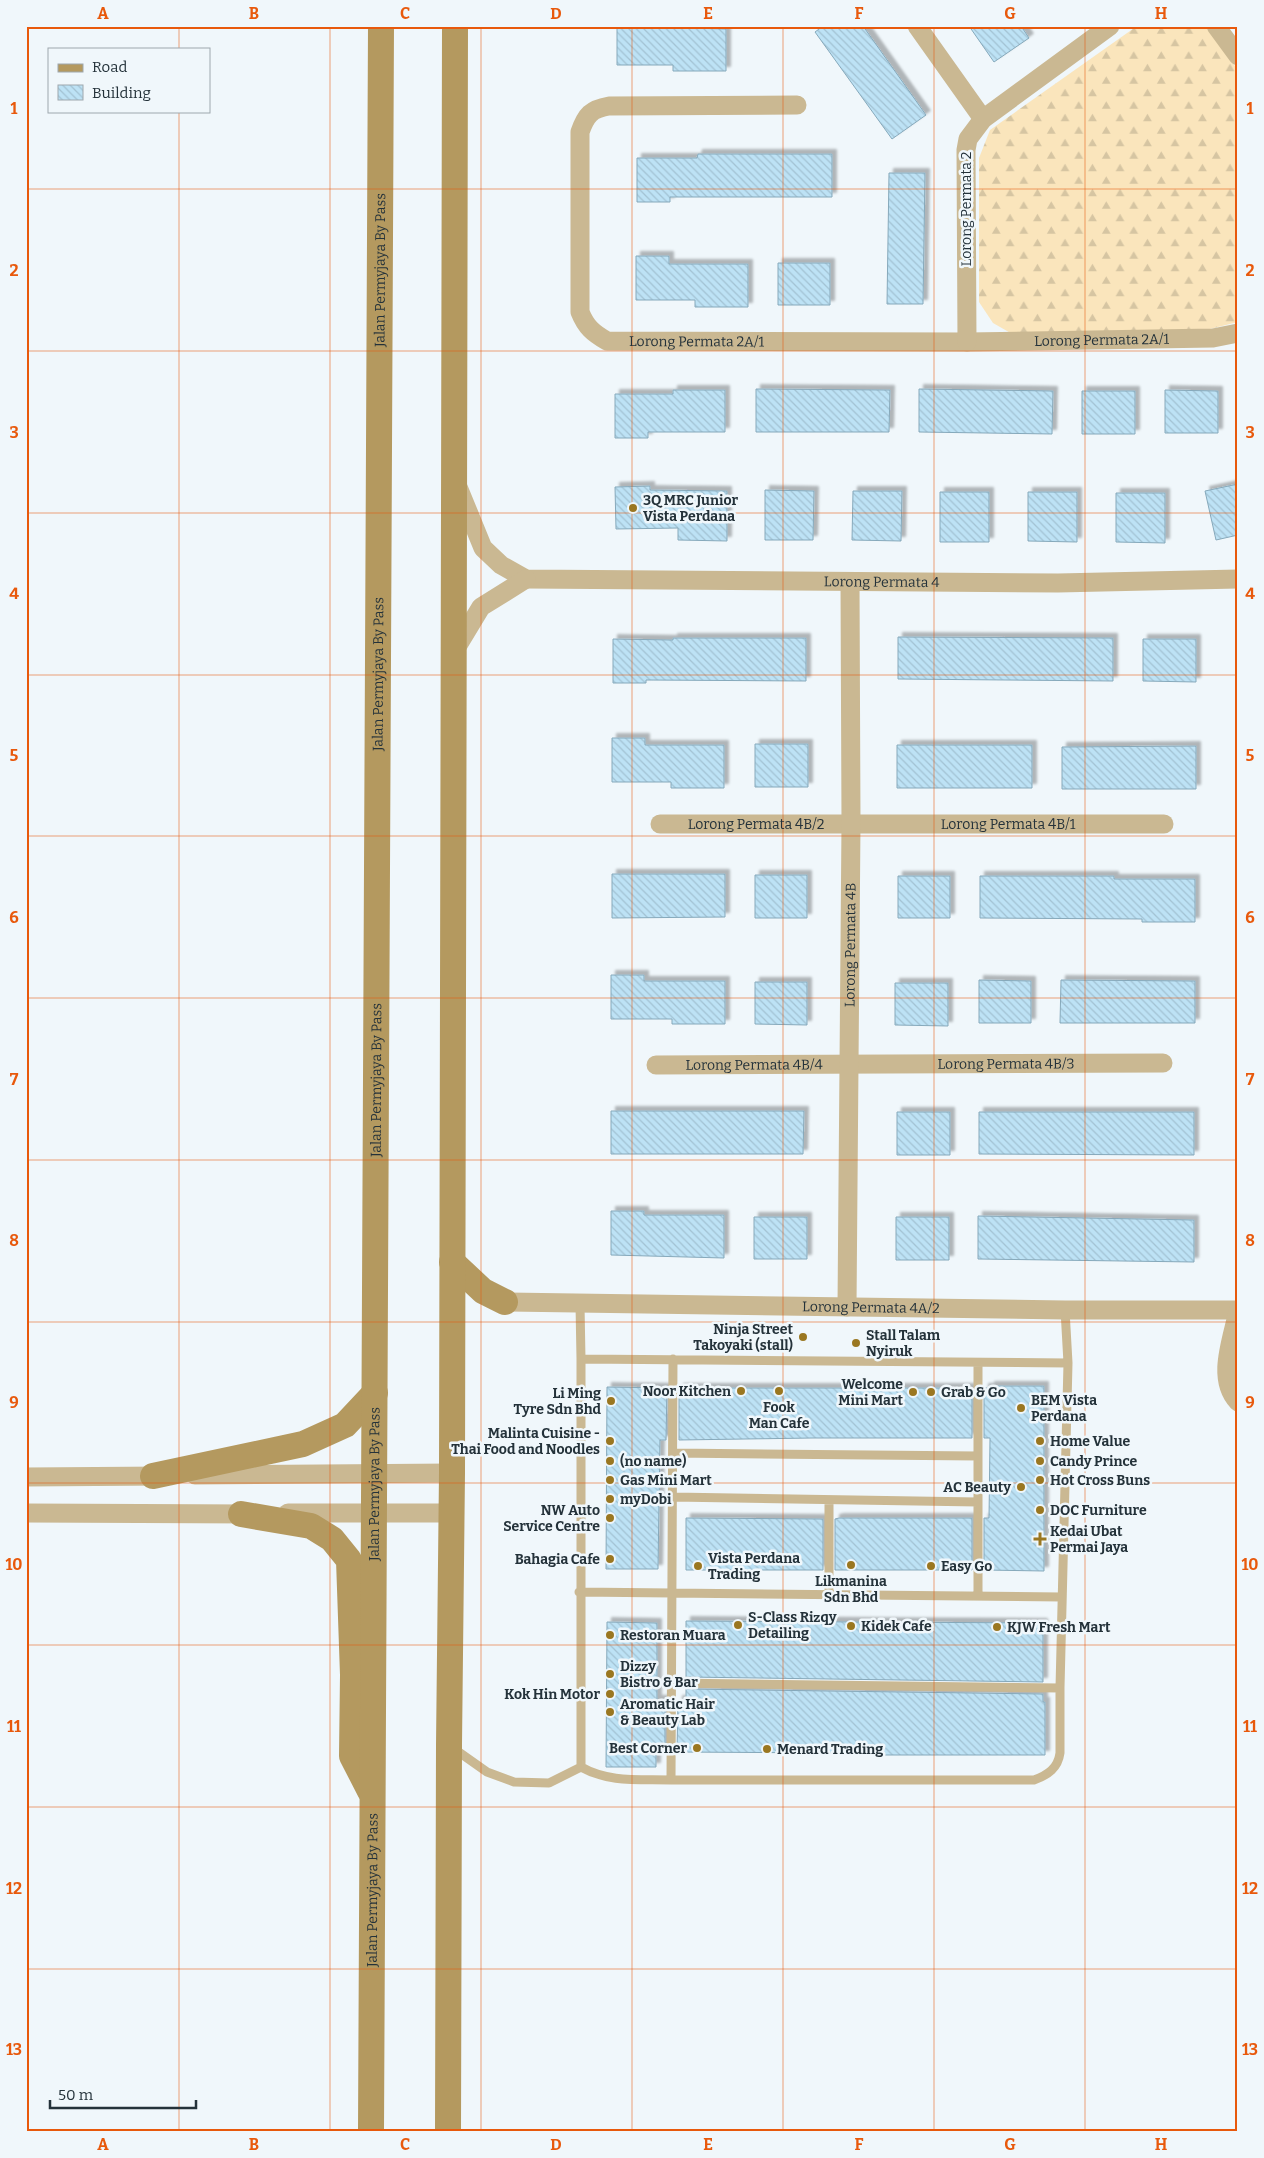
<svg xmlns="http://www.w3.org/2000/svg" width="1264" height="2158" font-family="Bitter,serif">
<defs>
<pattern id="forest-firs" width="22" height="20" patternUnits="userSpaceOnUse" patternTransform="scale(1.25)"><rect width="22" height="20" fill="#fae5bc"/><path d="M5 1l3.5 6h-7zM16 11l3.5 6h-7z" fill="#d6c5a2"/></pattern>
<pattern id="building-back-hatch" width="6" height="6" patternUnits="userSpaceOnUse" patternTransform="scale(1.25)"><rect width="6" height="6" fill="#bde2f5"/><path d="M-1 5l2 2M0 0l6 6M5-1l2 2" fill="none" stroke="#a2c2d3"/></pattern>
<filter id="shadow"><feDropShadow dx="4.5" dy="-4.5" stdDeviation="1" flood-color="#0004"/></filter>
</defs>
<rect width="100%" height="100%" fill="#f0f7fb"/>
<!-- forest -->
<path fill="url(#forest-firs)" d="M1137,26H1205L1238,70V322L1194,333L1014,335L993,323L979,302V158L990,130Z"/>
<!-- building -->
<path fill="url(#building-back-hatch)" stroke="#86a9bb" filter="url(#shadow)" d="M617,26L726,29V71H673V65H617Z
M823,26H863L926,115L892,139L815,32Z
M969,26H1021L1029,38L994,62Z
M698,154H832V197H670V202H637V158H697Z
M889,173H925L923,304H887Z
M636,256H669V264H748V307H695V300H636Z
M778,263H830V305H778Z
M756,389L890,390L889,432H756Z
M919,389L1053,391L1052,434L919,432Z
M673,390H725V432H648V438H615V394H673Z
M1165,390L1218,391V433H1165Z
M1082,391H1135V434H1082Z
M1238,484V535L1216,540L1205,491Z
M650,486V490L727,491V541L678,540V528L616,529L615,487Z
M765,490L814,491L813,540H765Z
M853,491H902L901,541L852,540Z
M940,492H989V542H940Z
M1028,492H1077V542L1028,541Z
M1116,493H1165V543L1116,542Z
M898,637L1113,638V681L898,679Z
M673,638H806V681L646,680V683H613V639L673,640Z
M1143,639H1196V682L1143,681Z
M612,738H645V745H724V788H671V782H612Z
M755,744H808V787H755Z
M897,745H1032V788H897Z
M1196,746V789H1062V747Z
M612,874H725V917L612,918Z
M755,875H807V918H755Z
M898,876H950V918H898Z
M980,876H1114V879H1195V922H1142V919L980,918Z
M611,975H644V981H725V1024H672V1019H611Z
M979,980L1031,981V1023H979Z
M1061,980L1195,981V1023H1060Z
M755,982H807V1025L755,1024Z
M895,983H948V1026L895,1025Z
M611,1111H804L803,1154H611Z
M897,1112H950V1155H897Z
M979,1112H1194V1155L979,1154Z
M611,1211H644V1215H724V1258L611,1255Z
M978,1216L1194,1220V1262L978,1259Z
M754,1217H807V1259H754Z
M896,1217H949V1260H896Z
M990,1386H1044V1571L984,1570V1518H989L990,1438H984V1388H990Z
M607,1387L667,1388L666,1440H660L658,1569H606Z
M679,1388H972V1438H813L679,1440Z
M686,1518L823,1519V1570H686Z
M839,1518H972V1570H835V1519Z
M686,1621L1043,1623V1682L686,1677Z
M607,1622L657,1623V1700H665V1752L656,1751V1767H606Z
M686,1689L1043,1694V1702H1045V1755H838V1753L677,1752L678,1700H686Z"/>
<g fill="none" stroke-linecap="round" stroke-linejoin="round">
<!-- service -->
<path stroke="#cab892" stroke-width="9" d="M580,1304L581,1359
M1065,1310L1068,1363L1060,1688V1753C1058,1768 1048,1775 1034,1780H671C640,1779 609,1783 581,1767V1359L1068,1363
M978,1364V1595
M673,1453L978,1456
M673,1497L978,1502
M829,1501V1594
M579,1592L1062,1597
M672,1683L1060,1688
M453,1748L487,1772L514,1782L549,1783L581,1767
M671,1780L673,1359"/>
<!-- minor -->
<g stroke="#cab892" stroke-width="19">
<path d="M917,26L983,119"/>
<path d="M1216,26L1238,56"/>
<path id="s1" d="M797,105L609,106C591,109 586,115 580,132V312C586,327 593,333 607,341L967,342L1213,338L1238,333"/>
<path d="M967,342L966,150L968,139L983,119L1110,26"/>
<path id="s2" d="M458,487L483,548L501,565L526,579L1058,583L1238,579"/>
<path d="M455,650L481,607L526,579"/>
<path id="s3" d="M660,824H1164"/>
<path id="s4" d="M656,1065L1163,1063"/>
<path id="s5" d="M505,1302L1065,1310H1238"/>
<path id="s6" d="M847,1307L851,823L850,582"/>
<path d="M1238,1311C1232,1340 1216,1379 1238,1402"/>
<path d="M195,1475L452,1473"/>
<path d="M26,1477L165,1476"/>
<path d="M26,1513L253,1514"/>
<path d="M288,1513H452"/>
</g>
<!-- secondary -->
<g stroke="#b4995f" stroke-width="26">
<path d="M452,1262L483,1291L505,1302"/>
<path d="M153,1476L303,1444L345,1425L375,1393"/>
<path d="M241,1514L311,1526L332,1539L349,1560L353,1675L352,1756L370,1791"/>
<path id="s7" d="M371,2132L381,26"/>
<path d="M448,2132L449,1745L452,1473L455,26"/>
</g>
</g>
<!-- grid -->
<path fill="none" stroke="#e8590c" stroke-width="1" stroke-opacity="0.55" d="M179,26V49M330,26V2132M481,26V2132M632,26V2132M783,26V2132M934,26V2132M1085,26V2132M179,111V2132M26,189H1238M26,351H1238M26,513H1238M26,675H1238M26,836H1238M26,998H1238M26,1160H1238M26,1322H1238M26,1483H1238M26,1645H1238M26,1807H1238M26,1969H1238"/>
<!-- markers -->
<g fill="#9a7721" stroke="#f0f7fb" stroke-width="2">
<circle cx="633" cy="508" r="5"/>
<circle cx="803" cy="1337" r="5"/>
<circle cx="856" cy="1343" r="5"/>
<circle cx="741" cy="1391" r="5"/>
<circle cx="779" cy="1391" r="5"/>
<circle cx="913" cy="1392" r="5"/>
<circle cx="931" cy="1392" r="5"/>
<circle cx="611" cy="1401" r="5"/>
<circle cx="1021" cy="1408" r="5"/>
<circle cx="610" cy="1441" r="5"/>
<circle cx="1040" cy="1441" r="5"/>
<circle cx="610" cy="1461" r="5"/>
<circle cx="1040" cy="1461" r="5"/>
<circle cx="610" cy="1480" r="5"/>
<circle cx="1040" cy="1480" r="5"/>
<circle cx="1021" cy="1487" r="5"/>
<circle cx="610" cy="1499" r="5"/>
<circle cx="1040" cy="1510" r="5"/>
<circle cx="610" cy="1518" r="5"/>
<path d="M1037.5 1531.5h5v5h5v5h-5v5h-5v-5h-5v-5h5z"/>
<circle cx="610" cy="1559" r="5"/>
<circle cx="851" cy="1565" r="5"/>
<circle cx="698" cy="1566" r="5"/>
<circle cx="931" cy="1566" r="5"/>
<circle cx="738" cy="1625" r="5"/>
<circle cx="851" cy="1626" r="5"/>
<circle cx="997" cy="1627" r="5"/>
<circle cx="610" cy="1635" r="5"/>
<circle cx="610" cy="1674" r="5"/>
<circle cx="610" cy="1694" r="5"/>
<circle cx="610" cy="1712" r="5"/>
<circle cx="697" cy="1748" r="5"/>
<circle cx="767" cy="1749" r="5"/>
</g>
<g text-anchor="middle" stroke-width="5" stroke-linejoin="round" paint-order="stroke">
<!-- street labels -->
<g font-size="14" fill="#24323a" stroke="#f0f7fb">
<text transform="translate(966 209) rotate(-90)" y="5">Lorong Permata 2</text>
<text dy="5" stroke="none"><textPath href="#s7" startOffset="1862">Jalan Permyjaya By Pass</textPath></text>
<text dy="5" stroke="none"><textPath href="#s1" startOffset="945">Lorong Permata 2A/1</textPath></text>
<text dy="5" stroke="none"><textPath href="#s1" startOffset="540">Lorong Permata 2A/1</textPath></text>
<text dy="5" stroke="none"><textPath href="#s2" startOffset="475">Lorong Permata 4</textPath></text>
<text dy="5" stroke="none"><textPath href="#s7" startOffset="1458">Jalan Permyjaya By Pass</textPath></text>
<text dy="5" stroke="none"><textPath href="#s3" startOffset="96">Lorong Permata 4B/2</textPath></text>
<text dy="5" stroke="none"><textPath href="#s3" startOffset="348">Lorong Permata 4B/1</textPath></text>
<text dy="5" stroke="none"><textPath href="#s6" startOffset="362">Lorong Permata 4B</textPath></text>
<text dy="5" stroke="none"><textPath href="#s4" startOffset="350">Lorong Permata 4B/3</textPath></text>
<text dy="5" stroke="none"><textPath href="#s4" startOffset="98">Lorong Permata 4B/4</textPath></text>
<text dy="5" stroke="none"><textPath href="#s7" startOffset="1052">Jalan Permyjaya By Pass</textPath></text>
<text dy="5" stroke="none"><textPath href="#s5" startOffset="366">Lorong Permata 4A/2</textPath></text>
<text dy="5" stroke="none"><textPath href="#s7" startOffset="648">Jalan Permyjaya By Pass</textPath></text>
<text dy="5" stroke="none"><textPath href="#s7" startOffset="242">Jalan Permyjaya By Pass</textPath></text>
</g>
<!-- poi labels -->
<g font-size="14" font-weight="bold" fill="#24323a" stroke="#f0f7fb" text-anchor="start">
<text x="643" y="505">3Q MRC Junior<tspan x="643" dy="16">Vista Perdana</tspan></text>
<text x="793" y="1334" text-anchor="end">Ninja Street<tspan x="793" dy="16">Takoyaki (stall)</tspan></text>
<text x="866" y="1340">Stall Talam<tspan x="866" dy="16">Nyiruk</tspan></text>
<text x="903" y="1389" text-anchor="end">Welcome<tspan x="903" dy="16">Mini Mart</tspan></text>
<text x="731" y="1396" text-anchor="end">Noor Kitchen</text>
<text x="941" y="1397">Grab &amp; Go</text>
<text x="601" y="1398" text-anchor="end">Li Ming<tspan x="601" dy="16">Tyre Sdn Bhd</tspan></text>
<text x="1031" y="1405">BEM Vista<tspan x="1031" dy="16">Perdana</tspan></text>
<text x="779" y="1412" text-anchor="middle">Fook<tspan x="779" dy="16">Man Cafe</tspan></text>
<text x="600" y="1438" text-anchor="end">Malinta Cuisine -<tspan x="600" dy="16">Thai Food and Noodles</tspan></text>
<text x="1050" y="1446">Home Value</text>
<text x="620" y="1466">(no name)</text>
<text x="1050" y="1466">Candy Prince</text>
<text x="620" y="1485">Gas Mini Mart</text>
<text x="1050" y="1485">Hot Cross Buns</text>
<text x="1011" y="1492" text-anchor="end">AC Beauty</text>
<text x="620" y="1504">myDobi</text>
<text x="600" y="1515" text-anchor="end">NW Auto<tspan x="600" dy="16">Service Centre</tspan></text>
<text x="1050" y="1515">DOC Furniture</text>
<text x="1050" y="1536">Kedai Ubat<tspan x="1050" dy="16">Permai Jaya</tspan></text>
<text x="708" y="1563">Vista Perdana<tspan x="708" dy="16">Trading</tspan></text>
<text x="600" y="1564" text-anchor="end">Bahagia Cafe</text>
<text x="941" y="1571">Easy Go</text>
<text x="851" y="1586" text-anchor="middle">Likmanina<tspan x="851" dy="16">Sdn Bhd</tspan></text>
<text x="748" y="1622">S-Class Rizqy<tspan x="748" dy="16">Detailing</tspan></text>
<text x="861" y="1631">Kidek Cafe</text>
<text x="1007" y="1632">KJW Fresh Mart</text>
<text x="620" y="1640">Restoran Muara</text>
<text x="620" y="1671">Dizzy<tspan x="620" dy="16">Bistro &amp; Bar</tspan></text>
<text x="600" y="1699" text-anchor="end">Kok Hin Motor</text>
<text x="620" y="1709">Aromatic Hair<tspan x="620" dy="16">&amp; Beauty Lab</tspan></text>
<text x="687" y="1753" text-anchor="end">Best Corner</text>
<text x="777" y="1754">Menard Trading</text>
</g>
</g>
<!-- border -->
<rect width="1264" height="2158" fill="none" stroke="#f0f7fb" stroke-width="55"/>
<!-- legend -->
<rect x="48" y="48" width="162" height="65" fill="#f0f7fb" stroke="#9ea8ae"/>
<rect x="58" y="64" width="25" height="8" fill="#b4995f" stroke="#9ea8ae"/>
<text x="92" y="72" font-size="15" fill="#24323a">Road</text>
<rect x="58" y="85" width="25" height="15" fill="url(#building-back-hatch)" stroke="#9ea8ae"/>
<text x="92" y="98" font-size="15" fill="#24323a">Building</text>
<!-- scale -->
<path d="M50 2100v8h146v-8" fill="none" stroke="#24323a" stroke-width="2.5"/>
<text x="58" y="2100" font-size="15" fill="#24323a" stroke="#f0f7fb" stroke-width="4" paint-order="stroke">50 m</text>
<rect x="28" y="28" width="1208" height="2102" fill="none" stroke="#e8590c" stroke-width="2"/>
<g font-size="16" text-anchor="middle" font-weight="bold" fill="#e8590c">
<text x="103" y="19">A</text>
<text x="254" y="19">B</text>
<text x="405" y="19">C</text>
<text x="556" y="19">D</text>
<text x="708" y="19">E</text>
<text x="859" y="19">F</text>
<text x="1010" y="19">G</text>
<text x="1161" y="19">H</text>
<text x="14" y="114">1</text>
<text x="1250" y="114">1</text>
<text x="14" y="276">2</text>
<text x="1250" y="276">2</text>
<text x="14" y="438">3</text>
<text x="1250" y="438">3</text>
<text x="14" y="599">4</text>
<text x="1250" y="599">4</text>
<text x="14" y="761">5</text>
<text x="1250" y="761">5</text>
<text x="14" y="923">6</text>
<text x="1250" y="923">6</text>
<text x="14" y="1085">7</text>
<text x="1250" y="1085">7</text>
<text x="14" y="1246">8</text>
<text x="1250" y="1246">8</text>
<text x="14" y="1408">9</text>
<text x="1250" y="1408">9</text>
<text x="14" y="1570">10</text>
<text x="1250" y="1570">10</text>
<text x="14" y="1732">11</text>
<text x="1250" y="1732">11</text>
<text x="14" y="1894">12</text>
<text x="1250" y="1894">12</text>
<text x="14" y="2055">13</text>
<text x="1250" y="2055">13</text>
<text x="103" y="2150">A</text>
<text x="254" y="2150">B</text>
<text x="405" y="2150">C</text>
<text x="556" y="2150">D</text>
<text x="708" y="2150">E</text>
<text x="859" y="2150">F</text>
<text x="1010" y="2150">G</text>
<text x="1161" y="2150">H</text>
</g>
</svg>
